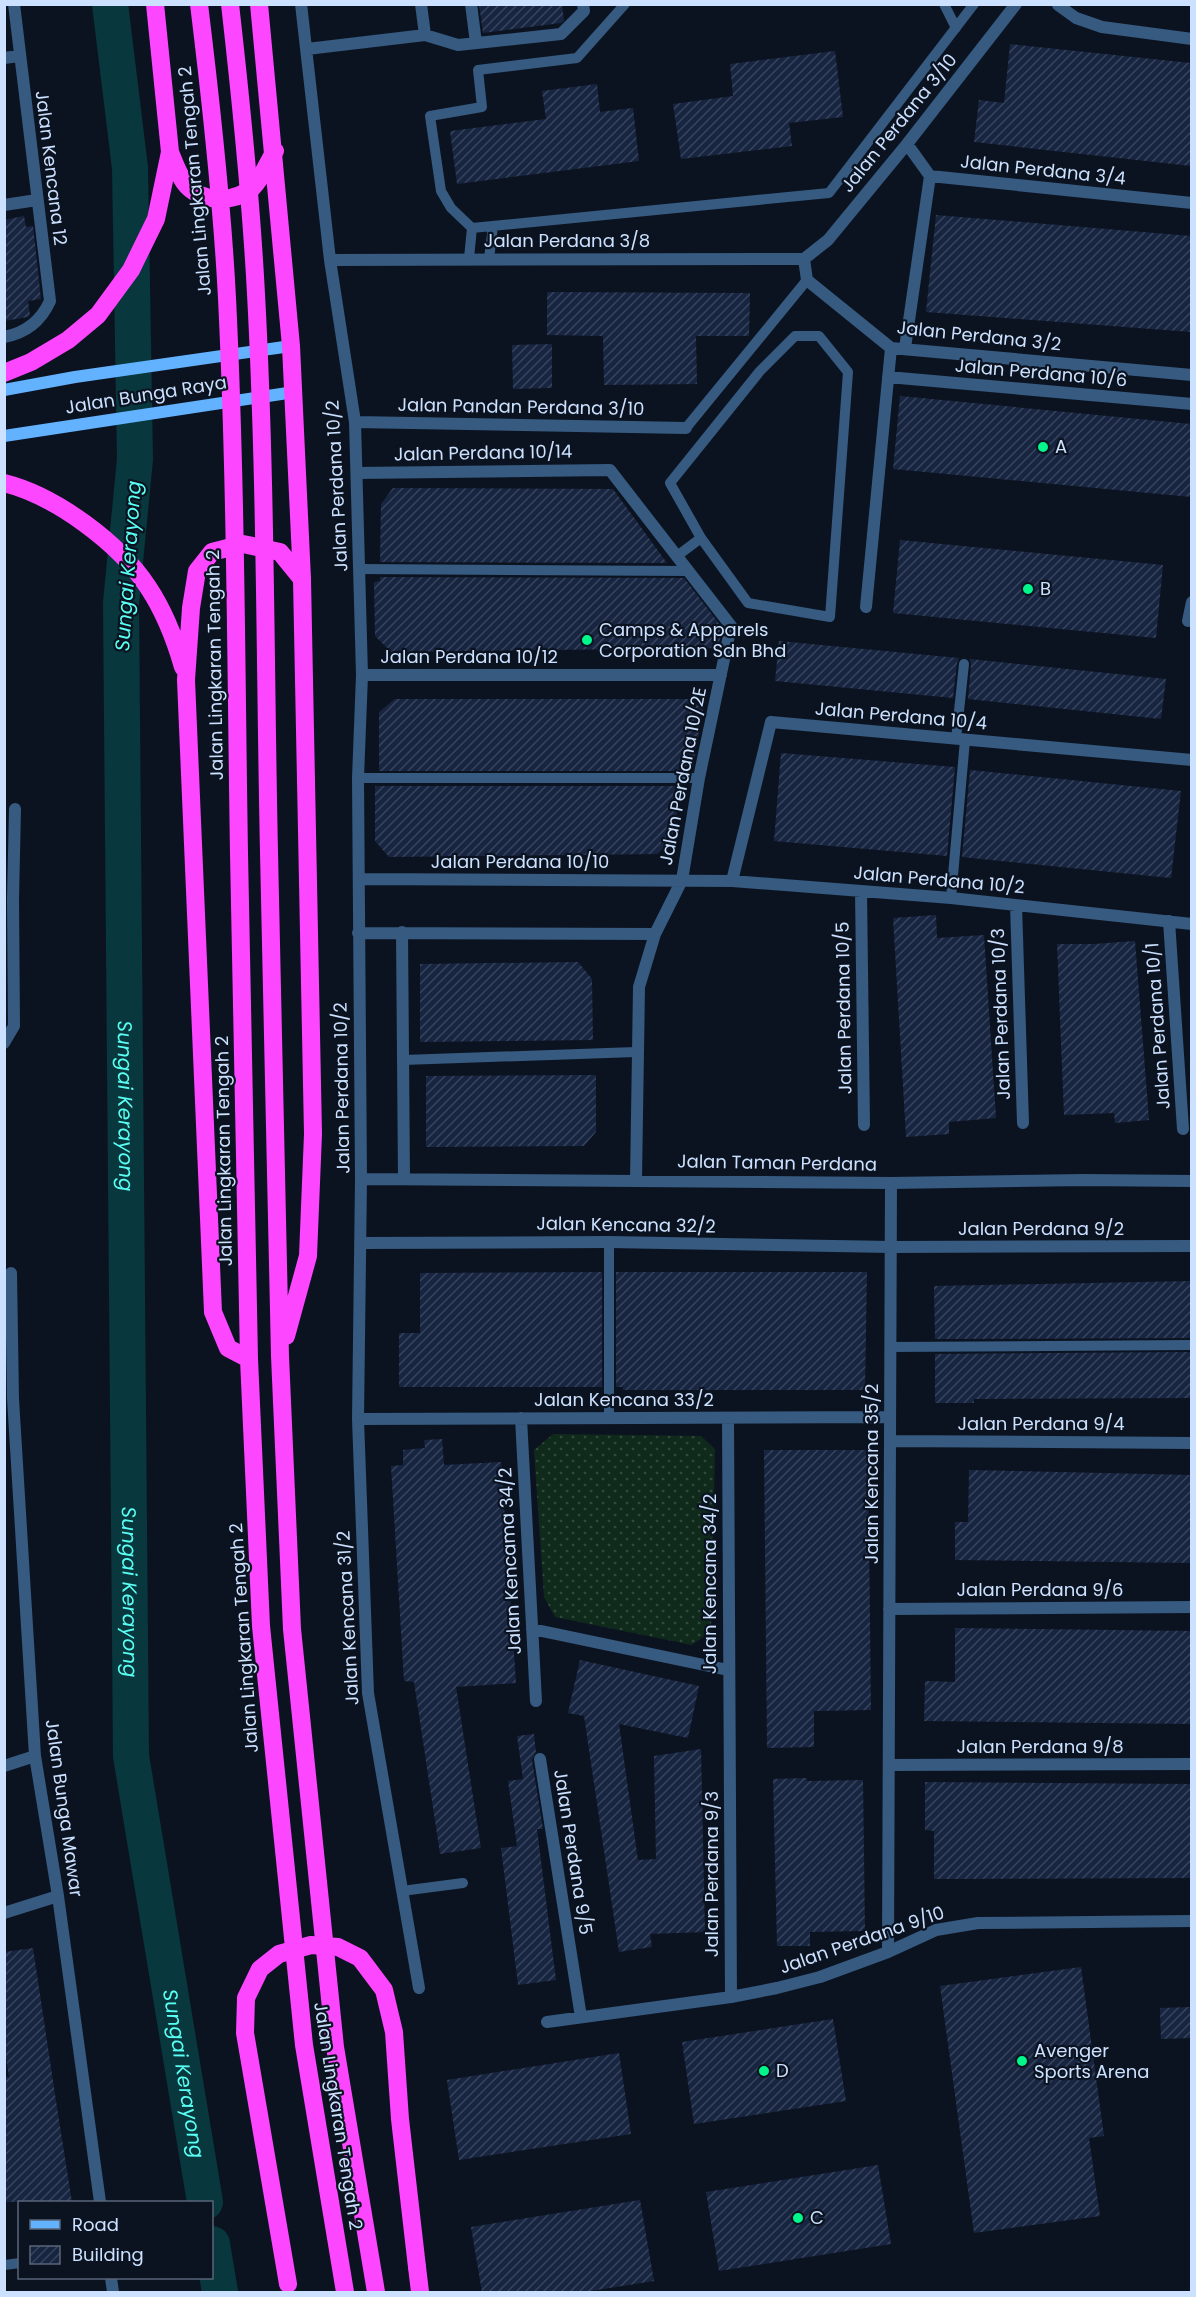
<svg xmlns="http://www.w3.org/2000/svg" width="1196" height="2297" font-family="Poppins,sans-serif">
<defs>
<pattern id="grass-dots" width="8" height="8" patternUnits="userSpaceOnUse" patternTransform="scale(1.5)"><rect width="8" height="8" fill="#0f2a1b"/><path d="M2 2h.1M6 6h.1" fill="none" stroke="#31493d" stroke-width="1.8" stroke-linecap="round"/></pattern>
<pattern id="building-hatch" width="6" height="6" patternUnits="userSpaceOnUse" patternTransform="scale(1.5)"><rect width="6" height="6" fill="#182541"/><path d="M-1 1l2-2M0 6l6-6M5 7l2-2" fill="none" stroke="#38445e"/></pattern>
</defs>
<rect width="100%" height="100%" fill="#0c1320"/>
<!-- grass -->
<path fill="url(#grass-dots)" d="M553,1434L701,1436L715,1449L711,1631L692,1645L555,1617L544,1597L534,1450Z"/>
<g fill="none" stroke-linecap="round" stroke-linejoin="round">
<!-- river -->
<g stroke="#08373d" stroke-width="36">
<path id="s1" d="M110,4L130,168L135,459L121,603L131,1756L205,2202"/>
<path d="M212,2244L220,2292"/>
</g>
</g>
<!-- building -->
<path fill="url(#building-hatch)" d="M479,4H562L564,20L561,23L483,33Z
M1010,44L1191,63V166L974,142L979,100L1004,103Z
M835,51L843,117L789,123L792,146L681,159L673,104L733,96L730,64Z
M597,84L600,112L633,108L639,161L457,184L450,131L546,119L542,91Z
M936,215L1191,236V332L926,312Z
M24,216L26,227L33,226L41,299L28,301L30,315L28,317L4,321V220Z
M547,292L750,293L749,336H696L697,384L604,385L603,336L547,335Z
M552,344V388L513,389L512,345Z
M900,396L1191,424V497L893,469Z
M393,488L613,489L667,563L380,562L381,504Z
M900,540L1163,565L1156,638L893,613Z
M380,577L684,578L721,626V634L718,648L391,652L375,636L374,582L380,581Z
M779,641L959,658L957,663L953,698L775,681Z
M970,659L1166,679L1161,719L968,699L971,665Z
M395,699H691L703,710L693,766H686L685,771H379V712Z
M781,753L955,767L947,856L774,841Z
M970,770L1181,791L1171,878L962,857Z
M375,786H682L672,839L657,854L389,857L375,841Z
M936,915L937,938L984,935L996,1118L949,1122V1134L906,1137L893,918Z
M1135,941L1149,1120L1115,1123L1114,1113L1064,1115L1057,944H1093Z
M578,962L592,979L593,1040L420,1042V964Z
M596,1075V1132L584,1146L426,1147V1076Z
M602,1272V1387H399V1333H420V1273Z
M616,1272H867L865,1390H623V1387H616Z
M1191,1281V1338L935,1339L934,1286Z
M1191,1352V1398L974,1399V1403H935V1354Z
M442,1439L444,1465L501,1462L516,1683L456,1687L481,1848L440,1854L414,1682L404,1681L391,1466L403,1465V1450L425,1448L424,1440Z
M764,1450H868L871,1710L814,1711V1747L767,1748Z
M969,1470L1191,1475V1563L955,1560V1522H968Z
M955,1628L1191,1631V1724L924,1721L925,1681L955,1682Z
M580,1660L699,1686L688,1738L619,1724L638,1860L656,1859L654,1756L701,1749L705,1932L650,1934L652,1947L619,1952L584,1716L568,1713Z
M534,1734L536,1752L532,1760L543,1829H537L556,1980L518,1985L501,1848L517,1846L508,1781L523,1779L517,1736Z
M807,1778V1781L863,1780L865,1931L810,1932V1946H777L773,1779Z
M925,1782L1191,1784V1878L934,1879V1831L925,1830Z
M33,1948L58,2114L72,2202H4V2077H9L4,2046V1952Z
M1081,1967L1104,2136L1089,2138L1100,2216L974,2233L940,1986Z
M1191,2007V2038L1161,2039L1160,2008Z
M833,2019L846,2101L694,2124L682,2042Z
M619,2053L631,2134L459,2160L447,2080Z
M878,2165L891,2244L719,2271L706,2192Z
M640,2200L654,2281L584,2292H482L471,2227Z"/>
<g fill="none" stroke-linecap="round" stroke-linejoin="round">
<!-- lane -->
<path stroke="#365a80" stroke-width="10" d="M625,4L577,58L478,70L482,107L430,116L441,191L451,208L472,228L829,193L974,4
M944,4L956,28
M469,258L472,228
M489,259L493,226
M686,428L807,280
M677,556L701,538L670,483L760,371L795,336H819L848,372L830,617L748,603L701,538
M359,569L689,571
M956,739L964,664
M358,778H699
M951,898L965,740
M403,1060L636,1052
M609,1242V1418
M890,1347L1190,1345
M402,1891L463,1883
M4,2265L20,2263"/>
<!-- street -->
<path stroke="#365a80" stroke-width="12" d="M301,4L330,260L355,422L362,675L358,778L361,1179L358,1419L368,1693L419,1988
M421,4L425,35
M471,4L476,43
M1058,5L1076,18L1102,27L1192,39
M307,49L425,35L458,45L561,34L584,11L583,4
M4,58L19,56
M907,144L930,176L1192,203
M4,205L37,200
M804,259L807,280L891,348L1192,375
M330,260L804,259L828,240L907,144L1016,4
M4,337C26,333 41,321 50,301L14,4
M905,348L930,176
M888,377L1192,404
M355,422L686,428
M357,473L610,470L731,626L699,778L682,880L655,934L639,987L636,1180
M866,607L891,348
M1188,621L1192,602
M362,675H721
M359,879L732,881L951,898L1192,924
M732,881L771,722L1192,760
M861,891L864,1125
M1016,905L1023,1123
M1169,921L1183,1129
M402,932L404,1178
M358,933L655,934
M4,1043L14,1026L13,899L15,809
M361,1179L891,1183L1084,1180L1192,1181
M360,1243L609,1242L891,1247L1192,1246
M11,1273L13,1399L35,1756L58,1896L100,2202
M521,1418L536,1701
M728,1418L731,1997
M358,1419L890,1417
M890,1441L1192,1443
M889,1609L1192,1607
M532,1629L728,1670
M540,1759L581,2017
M889,1765L1192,1764
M4,1766L35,1756
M4,1913L58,1896
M888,1952L891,1183
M547,2022L731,1997L777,1988L820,1977L888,1952L936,1930L978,1923L1192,1921
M111,2278L113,2292"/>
<!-- secondary -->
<path stroke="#62b2ff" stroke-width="12" d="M4,390L75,377L291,346
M4,436L294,392"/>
<!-- highway -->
<path stroke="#fd46ff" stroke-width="18" d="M259,4L291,346L302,579L313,1134L308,1256L286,1336
M170,152C174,162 178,173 184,182C199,203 234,204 253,187C262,178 268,162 275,151
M4,373L31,362L68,340L98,315L131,270L156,219L170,152L155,4
M4,483C56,496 119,543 148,587C164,611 175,639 183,667
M269,852L280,1356L292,1629L335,2047L376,2292
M239,853L249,1359L261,1626L304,2045L345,2292
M249,1359L228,1348L213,1312L186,680L191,608L197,571L212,552L243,544L280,552L302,579
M417,2267L420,2292"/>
<!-- highway-bridge -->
<path stroke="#fd46ff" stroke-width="18" d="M199,4C211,102 222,200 227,298C236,483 236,668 239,853
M230,4C241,101 251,197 256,294C266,480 265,666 269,852
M288,2284L245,2033L246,1998L260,1969L279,1954L311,1945L338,1947L360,1958L384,1990L394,2032L400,2119L417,2267"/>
</g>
<!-- markers -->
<g fill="#00f68b" stroke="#0c1320" stroke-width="2">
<circle cx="1043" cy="447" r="6"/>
<circle cx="1028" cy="589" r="6"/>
<circle cx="587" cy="640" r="6"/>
<circle cx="1022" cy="2061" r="6"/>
<circle cx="764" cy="2071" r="6"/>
<circle cx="798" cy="2218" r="6"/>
</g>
<g text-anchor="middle" stroke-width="4.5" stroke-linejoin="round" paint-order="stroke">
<!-- street labels -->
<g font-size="18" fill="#cbe1ff" stroke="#0c1320">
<text transform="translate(899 123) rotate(-51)" y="6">Jalan Perdana 3/10</text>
<text transform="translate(51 168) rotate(83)" y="6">Jalan Kencana 12</text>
<text transform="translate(1043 170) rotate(6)" y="6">Jalan Perdana 3/4</text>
<text transform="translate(195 181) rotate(-95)" y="6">Jalan Lingkaran Tengah 2</text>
<text x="567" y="247">Jalan Perdana 3/8</text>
<text transform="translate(979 336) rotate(6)" y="6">Jalan Perdana 3/2</text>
<text transform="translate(1041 373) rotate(5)" y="6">Jalan Perdana 10/6</text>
<text transform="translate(146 395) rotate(-9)" y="6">Jalan Bunga Raya</text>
<text transform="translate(521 407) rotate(1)" y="6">Jalan Pandan Perdana 3/10</text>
<text transform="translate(483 453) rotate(-1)" y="6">Jalan Perdana 10/14</text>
<text transform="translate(337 486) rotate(-93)" y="6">Jalan Perdana 10/2</text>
<text x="469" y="663">Jalan Perdana 10/12</text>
<text transform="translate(215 665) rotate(-91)" y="6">Jalan Lingkaran Tengah 2</text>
<text transform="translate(901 716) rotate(5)" y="6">Jalan Perdana 10/4</text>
<text transform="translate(683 776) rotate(-79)" y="6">Jalan Perdana 10/2E</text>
<text x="520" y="868">Jalan Perdana 10/10</text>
<text transform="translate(939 880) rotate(5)" y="6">Jalan Perdana 10/2</text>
<text transform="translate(844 1008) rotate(-91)" y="6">Jalan Perdana 10/5</text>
<text transform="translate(1001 1014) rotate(-92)" y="6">Jalan Perdana 10/3</text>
<text transform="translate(1158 1026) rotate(-94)" y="6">Jalan Perdana 10/1</text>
<text transform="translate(342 1088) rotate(-91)" y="6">Jalan Perdana 10/2</text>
<text transform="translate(224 1151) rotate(-91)" y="6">Jalan Lingkaran Tengah 2</text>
<text transform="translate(777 1163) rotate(1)" y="6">Jalan Taman Perdana</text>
<text transform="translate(626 1225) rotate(1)" y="6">Jalan Kencana 32/2</text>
<text x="1041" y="1235">Jalan Perdana 9/2</text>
<text x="624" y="1406">Jalan Kencana 33/2</text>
<text x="1041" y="1430">Jalan Perdana 9/4</text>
<text transform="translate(872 1474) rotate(-90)" y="6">Jalan Kencana 35/2</text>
<text transform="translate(510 1561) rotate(-93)" y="6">Jalan Kencama 34/2</text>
<text transform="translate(710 1584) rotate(-90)" y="6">Jalan Kencana 34/2</text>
<text x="1040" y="1596">Jalan Perdana 9/6</text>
<text transform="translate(348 1618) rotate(-93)" y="6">Jalan Kencana 31/2</text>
<text transform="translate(244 1638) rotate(-94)" y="6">Jalan Lingkaran Tengah 2</text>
<text x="1040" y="1753">Jalan Perdana 9/8</text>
<text transform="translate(64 1808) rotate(82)" y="6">Jalan Bunga Mawar</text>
<text transform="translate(573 1852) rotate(81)" y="6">Jalan Perdana 9/5</text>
<text transform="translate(712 1874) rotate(-90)" y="6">Jalan Perdana 9/3</text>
<text transform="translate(862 1940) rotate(-19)" y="6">Jalan Perdana 9/10</text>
<text transform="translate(338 2116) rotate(81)" y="6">Jalan Lingkaran Tengah 2</text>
</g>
<!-- poi labels -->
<g font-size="18" fill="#cbe1ff" stroke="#0c1320" text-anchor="start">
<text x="1055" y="453">A</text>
<text x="1040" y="595">B</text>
<text x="599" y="636">Camps &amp; Apparels<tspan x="599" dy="21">Corporation Sdn Bhd</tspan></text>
<text x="1034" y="2057">Avenger<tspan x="1034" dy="21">Sports Arena</tspan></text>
<text x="776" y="2077">D</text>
<text x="810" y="2224">C</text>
</g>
<!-- water labels -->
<g font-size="20" font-style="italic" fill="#59fff3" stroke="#0c1320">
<text transform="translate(128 566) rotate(-86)" y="7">Sungai Kerayong</text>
<text dy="7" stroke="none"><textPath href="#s1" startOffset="1104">Sungai Kerayong</textPath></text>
<text dy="7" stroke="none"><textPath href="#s1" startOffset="1590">Sungai Kerayong</textPath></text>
<text dy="7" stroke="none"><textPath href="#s1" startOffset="2076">Sungai Kerayong</textPath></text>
</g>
</g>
<!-- border -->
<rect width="1196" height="2297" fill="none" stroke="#cbe1ff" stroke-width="12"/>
<!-- legend -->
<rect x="18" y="2201" width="195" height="78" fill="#0c1320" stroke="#586579" stroke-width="1.5"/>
<rect x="30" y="2220" width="30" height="9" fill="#62b2ff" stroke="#586579" stroke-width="1.5"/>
<text x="72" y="2231" font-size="18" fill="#cbe1ff">Road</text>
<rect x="30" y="2246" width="30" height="18" fill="url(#building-hatch)" stroke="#586579" stroke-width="1.5"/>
<text x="72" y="2261" font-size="18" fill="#cbe1ff">Building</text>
</svg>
